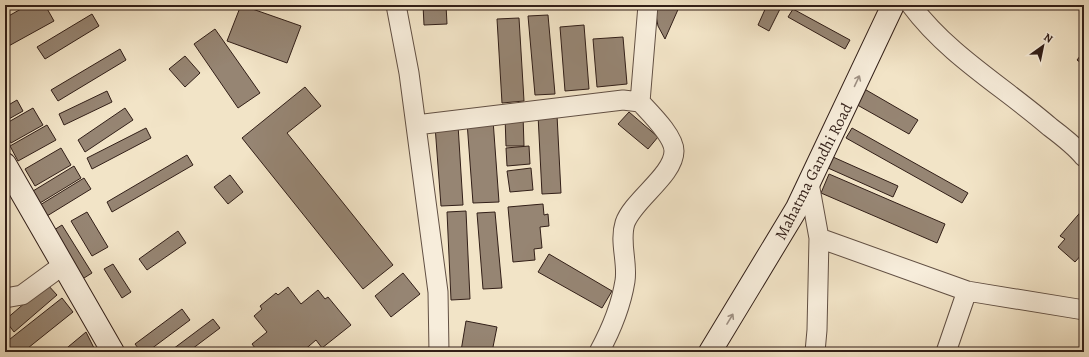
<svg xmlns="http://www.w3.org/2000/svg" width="1089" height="357" font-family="Alegreya,serif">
<rect width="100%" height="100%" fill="#f2e4c7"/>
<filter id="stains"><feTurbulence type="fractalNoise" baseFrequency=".005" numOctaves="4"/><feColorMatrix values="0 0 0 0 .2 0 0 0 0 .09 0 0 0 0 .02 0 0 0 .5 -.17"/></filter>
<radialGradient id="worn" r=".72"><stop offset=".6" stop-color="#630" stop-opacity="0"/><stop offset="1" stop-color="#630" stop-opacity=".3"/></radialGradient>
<!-- building -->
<path fill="#968573" stroke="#321f18" d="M28,5H45L54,21L5,48V18Z
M241,5L301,26L287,63L227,41Z
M423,5H446L447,24L424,25Z
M657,5H680L665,39L658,26L655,10Z
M767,5H782L769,31L758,25Z
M793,9L850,40L845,49L788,17Z
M92,14L99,26L45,59L37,47Z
M548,15L555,94L535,95L528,16Z
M519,18L524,101L502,103L497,19Z
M584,25L589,89L565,91L560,27Z
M215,29L260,93L238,108L194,44Z
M623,37L627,84L597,87L593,39Z
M120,49L126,60L58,101L51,90Z
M1084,51V65L1077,60Z
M185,56L200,73L185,87L169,69Z
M305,87L321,106L287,133L393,265L363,289L242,138Z
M861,87L918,120L909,134L852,102Z
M107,91L112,102L64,125L59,114Z
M17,100L23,111L7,120L5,115V107Z
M33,108L43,125L11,143L5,132V124Z
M125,108L133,120L85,152L78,140Z
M629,112L658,137L648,149L618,124Z
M523,115L524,146H506L505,116Z
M538,115H557L561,193L542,194Z
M493,120L499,202L473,203L467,122Z
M47,125L56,140L18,161L10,146Z
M458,125L463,205L441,206L435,126Z
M146,128L151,138L92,169L87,158Z
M852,128L968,193L962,203L846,138Z
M529,146L530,164L507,166L506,148Z
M61,148L71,165L35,186L25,169Z
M187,155L193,165L112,212L107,202Z
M833,157L898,186L893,197L828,168Z
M74,166L81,178L40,203L33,191Z
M531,168L533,190L510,192L507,171Z
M829,174L945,224L937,243L821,193Z
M230,175L243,192L228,204L214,187Z
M84,178L91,189L47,216L40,205Z
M543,204L544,215L548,214L549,226L540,227L542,248L534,249L535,260L513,262L508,207Z
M1084,208V256L1082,254L1075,262L1058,247L1065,239L1060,236Z
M466,211L470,299L451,300L447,212Z
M87,212L108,247L92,256L71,221Z
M495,212L502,288L483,289L477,213Z
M62,225L92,273L76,283L46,235Z
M178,231L186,243L147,270L139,259Z
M549,254L612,291L602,308L538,272Z
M113,264L131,292L122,298L104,269Z
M403,273L420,294L391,317L375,296Z
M47,284L57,295L14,332L5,320Z
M288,287L301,304L318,290L325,299L328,297L351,325L322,348L316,340L302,352H258L252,344L267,332L254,316L262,309L260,306L276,293L278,295Z
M62,298L73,312L23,352H5V343Z
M182,309L190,320L147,352H141L135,344Z
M213,319L220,328L188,352H169Z
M466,321L497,327L492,352L461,351Z
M86,332L96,352H62Z"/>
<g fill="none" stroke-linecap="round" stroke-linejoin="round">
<defs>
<path id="street" d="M396,5L409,73L438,292L439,352
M911,5C948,55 1004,87 1050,127C1062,136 1075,146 1084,157
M640,102L648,5
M416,125L623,100L640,102C650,113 674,136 674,151C674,175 633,200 625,223C619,242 628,262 625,281C621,306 611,330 599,352
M809,183L819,238L817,330L815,352
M819,238L967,291L1084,310
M5,298L22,295L63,265
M946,352L967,291"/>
<path id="secondary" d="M5,164L113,352
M710,352L797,208L893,5"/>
</defs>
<!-- street casing -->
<use href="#street" stroke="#625044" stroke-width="21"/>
<!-- secondary casing -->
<use href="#secondary" stroke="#321f18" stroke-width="24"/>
<!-- street -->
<use href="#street" stroke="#f7eddb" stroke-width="19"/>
<!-- secondary -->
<use href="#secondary" stroke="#f7eddb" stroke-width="22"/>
</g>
<!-- one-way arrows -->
<defs><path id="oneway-shaft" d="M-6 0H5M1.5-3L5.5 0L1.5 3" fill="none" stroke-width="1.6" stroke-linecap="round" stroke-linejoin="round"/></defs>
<g stroke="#9e9083">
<use href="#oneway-shaft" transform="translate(857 81) rotate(-65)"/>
<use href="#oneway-shaft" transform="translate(730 319) rotate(-59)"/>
</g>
<g text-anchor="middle" stroke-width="3" stroke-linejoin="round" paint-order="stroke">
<!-- street labels -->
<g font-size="16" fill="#321f18" stroke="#f7eddb">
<text transform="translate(813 171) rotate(-63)" y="6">Mahatma Gandhi Road</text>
</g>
</g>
<!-- margin -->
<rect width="1089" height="357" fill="none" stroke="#f2e4c7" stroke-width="20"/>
<rect x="6" y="6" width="1077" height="345" fill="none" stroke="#321f18" stroke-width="2"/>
<rect x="10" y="10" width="1069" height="337" fill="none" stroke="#321f18"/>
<!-- north arrow -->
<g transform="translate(1043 46) rotate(33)" stroke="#f7eddb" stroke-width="3" paint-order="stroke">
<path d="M0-3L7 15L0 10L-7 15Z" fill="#321f18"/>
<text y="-6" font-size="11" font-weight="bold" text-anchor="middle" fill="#321f18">N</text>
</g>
<rect width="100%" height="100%" filter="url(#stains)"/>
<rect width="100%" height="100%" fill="url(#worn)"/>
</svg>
